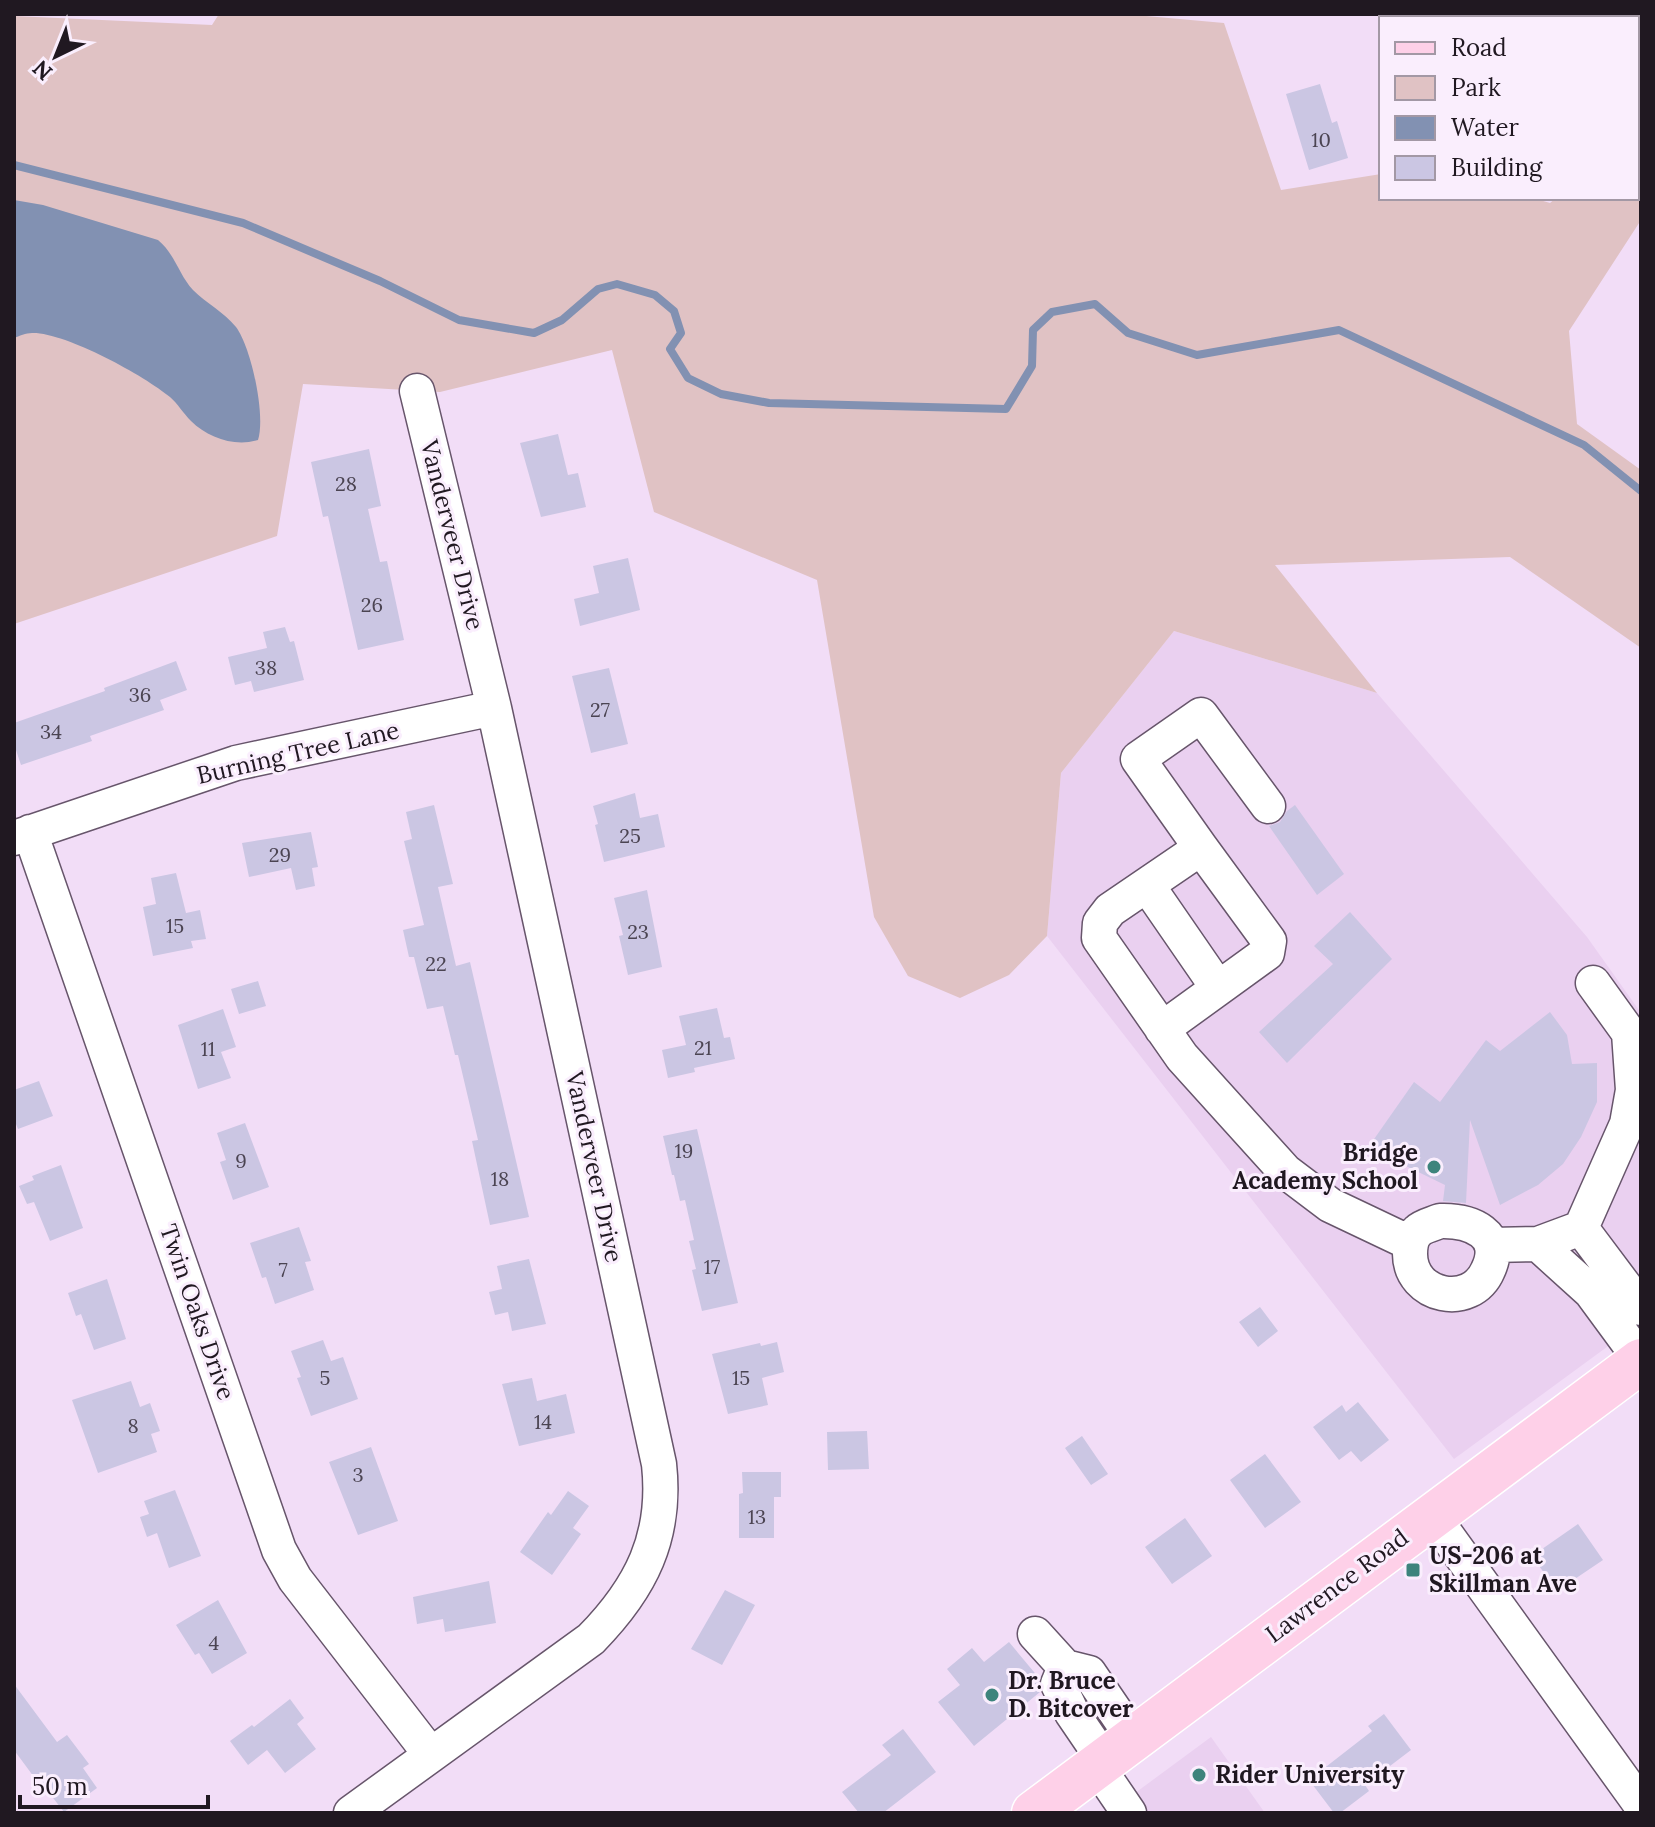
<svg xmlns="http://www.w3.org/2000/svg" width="1655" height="1827" font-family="Lora,serif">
<rect width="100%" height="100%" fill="#f2ddf7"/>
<!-- built -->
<path fill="#ead0f0" d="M1174,631L1377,693L1587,937L1641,1013V1322L1454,1459L1047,936L1061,773Z
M1211,1737L1265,1813H1108Z"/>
<!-- green -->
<path fill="#e0c2c4" d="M219,14H1124L1224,23L1281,190L1381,174V198H1533L1550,203L1556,198H1637V77L1641,55V220L1569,331L1577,424L1641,470V648L1510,557L1275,565L1377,693L1174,631L1061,773L1047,936L1009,975L960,998L908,976L874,917L817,580L654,512L612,350L440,392L303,384L277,536L14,624V16L212,25Z"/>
<!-- water -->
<path fill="#8291b2" d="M14,200L43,205L158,240C175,254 179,275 193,290C206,303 224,312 236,327C251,347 266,415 258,440C235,447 208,438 191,421C183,413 178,404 170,397C145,376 65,332 32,333C26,333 19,336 14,338Z"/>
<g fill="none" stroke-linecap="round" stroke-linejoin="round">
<!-- stream -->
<path stroke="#8291b2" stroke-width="8" d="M14,165L243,223L380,281L459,320L534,333L562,320L598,289L617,284L655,295L674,311L681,333L670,349L688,378L721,394L769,403L1006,409L1032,366L1033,330L1052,312L1095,304L1128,333L1197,355L1339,330L1584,445L1641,491"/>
</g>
<!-- building -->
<path fill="#cbc6e3" d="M1320,84L1332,123L1337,121L1348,158L1309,170L1286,94Z
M558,434L568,475L578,473L586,507L541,517L520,443Z
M369,449L381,506L368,509L380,562L387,561L404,640L358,650L328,516L323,517L311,462Z
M628,558L640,610L580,626L574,599L599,593L593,566Z
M285,627L290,642L294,641L304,680L254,692L251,681L235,685L228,657L267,648L263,632Z
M176,661L187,690L160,700L164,710L90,736L92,741L21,765L14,744V723L105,691L104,688Z
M609,668L628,744L591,753L572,676Z
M635,793L640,818L658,814L665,847L604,862L595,825L598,824L593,806Z
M434,805L453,884L438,887L456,966L470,962L529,1217L490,1225L472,1141L478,1140L458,1055H455L443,1006L427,1009L414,957H409L403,930L424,925L404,841L412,839L406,812Z
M1295,805L1344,874L1317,895L1269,826L1280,822L1287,811Z
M311,832L318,867L312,868L315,886L296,890L291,868L249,877L242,843Z
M176,873L186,913L200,910L206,939L191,941L193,948L153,956L143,907L156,904L151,878Z
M647,890L662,967L628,975L619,936L623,935L614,898Z
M1350,912L1392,959L1287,1063L1259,1032L1333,964L1314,946Z
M258,981L266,1006L239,1014L231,989Z
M717,1008L724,1038L730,1037L735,1059L694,1068L695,1072L668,1078L662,1050L686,1045L679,1016Z
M223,1009L236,1047L221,1052L231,1078L198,1089L178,1025Z
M1550,1012L1567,1035L1572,1064L1597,1063V1102L1581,1137L1563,1164L1538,1185L1500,1205L1470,1120L1466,1203L1443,1201L1445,1185L1408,1167L1372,1142L1414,1082L1440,1102L1486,1040L1500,1051Z
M39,1081L53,1116L18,1129L14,1119V1090Z
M245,1123L269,1187L233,1200L220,1162L226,1160L217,1133Z
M697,1129L738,1303L702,1311L692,1270L696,1269L689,1241L694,1240L685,1200L680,1201L674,1175H672L663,1136Z
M61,1165L83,1228L50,1241L34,1202L27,1204L19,1186L34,1180L32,1176Z
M299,1227L311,1261L305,1262L314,1290L275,1304L266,1277L262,1278L250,1243Z
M529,1259L546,1324L512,1331L508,1312L495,1315L489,1292L502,1289L497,1266Z
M107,1279L126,1339L94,1350L81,1314L76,1316L68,1293Z
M1260,1307L1278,1331L1258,1347L1239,1322Z
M323,1340L331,1361L343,1357L358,1399L311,1416L297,1378L301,1377L291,1351Z
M777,1342L784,1372L762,1378L768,1405L728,1414L712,1354L760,1343L761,1346Z
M532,1378L537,1401L566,1394L575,1433L519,1446L502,1384Z
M131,1381L140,1407L150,1403L160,1431L151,1434L157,1452L98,1473L72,1400Z
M1358,1402L1389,1440L1361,1462L1351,1451L1339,1460L1313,1427L1342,1405L1346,1412Z
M867,1431L869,1469L828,1470L827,1432Z
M1082,1436L1108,1474L1091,1485L1065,1448Z
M371,1447L398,1521L358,1535L329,1462Z
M1265,1454L1301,1502L1265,1528L1230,1480Z
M742,1472H781V1497H774V1538H739V1494L743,1493Z
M175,1490L201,1556L169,1568L157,1533L147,1537L140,1517L149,1514L144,1501Z
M568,1491L589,1506L573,1528L581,1534L552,1575L520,1552L548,1512L551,1515Z
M1185,1518L1212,1556L1172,1584L1145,1547Z
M1578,1524L1603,1560L1557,1591L1532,1556Z
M489,1581L496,1623L445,1632L443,1619L417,1624L413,1597Z
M725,1590L755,1605L722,1665L691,1649Z
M218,1600L247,1653L212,1674L199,1653L195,1655L176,1625Z
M1009,1642L1039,1678L1040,1692L974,1746L938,1702L960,1685L947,1669L972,1648L984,1662Z
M14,1684L57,1742L67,1735L89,1764L83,1768L97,1788L64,1812L50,1794L48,1796L14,1750Z
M290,1699L304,1718L297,1724L316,1749L285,1773L267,1750L248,1765L230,1741L252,1725L254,1727Z
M1384,1714L1411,1750L1365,1785L1369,1791L1340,1813H1334L1309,1780L1372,1731L1368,1726Z
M903,1729L936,1772L883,1813H859L842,1792L891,1755L882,1745Z"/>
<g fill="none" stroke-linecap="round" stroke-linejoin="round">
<defs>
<path id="minor" d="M1498,18L1530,14
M30,832L279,1550L295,1579L431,1755
M14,838L236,763L494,708
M1201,848L1138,759L1201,715L1268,806
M1147,885L1218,988
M1162,1029L1267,953L1269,941L1201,848L1110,910L1100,923L1099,938L1182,1057L1285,1171L1330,1205L1410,1243
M1440,1221C1471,1220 1505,1234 1488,1270C1471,1310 1410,1297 1410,1254C1410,1245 1411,1237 1418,1231C1423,1226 1433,1224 1440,1221Z
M1581,1228L1641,1308
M1538,1244L1591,1292L1641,1360
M1492,1245L1538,1244L1581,1228L1627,1124L1633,1090L1629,1033L1593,983
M1432,1515L1641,1805
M1035,1634L1065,1667
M1104,1760L1072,1713L1058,1684L1065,1667L1089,1673L1134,1739
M1097,1766L1129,1813
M351,1813L591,1639C641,1588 667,1537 659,1464L494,708L417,391"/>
<path id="major" d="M1034,1813L1641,1361"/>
</defs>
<!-- minor casing -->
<use href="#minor" stroke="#67556b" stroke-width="37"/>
<!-- major casing -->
<use href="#major" stroke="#fff" stroke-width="47"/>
<!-- minor -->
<use href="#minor" stroke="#fff" stroke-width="34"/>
<!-- major -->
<use href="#major" stroke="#fed0e8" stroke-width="44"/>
</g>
<!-- markers -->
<g fill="#3d847c" stroke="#faeefd" stroke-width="3">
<circle cx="1434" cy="1167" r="8"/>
<rect x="1405" y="1562" width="16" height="16" rx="4"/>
<circle cx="992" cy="1695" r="8"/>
<circle cx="1199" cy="1775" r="8"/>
</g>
<g text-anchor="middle" stroke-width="6" stroke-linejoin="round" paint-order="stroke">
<!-- number labels -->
<g font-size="20" fill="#4b4452">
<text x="1321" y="147">10</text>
<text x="346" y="491">28</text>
<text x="372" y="612">26</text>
<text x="266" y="675">38</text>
<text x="140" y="702">36</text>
<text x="600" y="717">27</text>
<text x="51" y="739">34</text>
<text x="630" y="843">25</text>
<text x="280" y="862">29</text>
<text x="175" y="933">15</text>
<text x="638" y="939">23</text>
<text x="436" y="971">22</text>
<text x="703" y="1055">21</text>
<text x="208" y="1056">11</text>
<text x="684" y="1158">19</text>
<text x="241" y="1168">9</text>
<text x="500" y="1186">18</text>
<text x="712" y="1274">17</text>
<text x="283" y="1277">7</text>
<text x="325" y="1385">5</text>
<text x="741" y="1385">15</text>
<text x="543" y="1429">14</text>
<text x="133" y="1433">8</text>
<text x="358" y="1482">3</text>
<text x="757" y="1524">13</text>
<text x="214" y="1650">4</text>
</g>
<!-- street labels -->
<g font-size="24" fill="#201821" stroke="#faeefd">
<text transform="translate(452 535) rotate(76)" y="8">Vanderveer Drive</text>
<text transform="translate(298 753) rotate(-13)" y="8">Burning Tree Lane</text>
<text transform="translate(594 1167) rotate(78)" y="8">Vanderveer Drive</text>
<text transform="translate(197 1312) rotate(71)" y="8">Twin Oaks Drive</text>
<text transform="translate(1337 1586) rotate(-37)" y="8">Lawrence Road</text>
</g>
<!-- poi labels -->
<g font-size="24" font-weight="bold" fill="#201821" stroke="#faeefd" text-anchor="start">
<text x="1418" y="1161" text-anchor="end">Bridge<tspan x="1418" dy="28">Academy School</tspan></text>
<text x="1429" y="1564">US-206 at<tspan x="1429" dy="28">Skillman Ave</tspan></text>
<text x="1008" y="1689">Dr. Bruce<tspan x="1008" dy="28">D. Bitcover</tspan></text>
<text x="1215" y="1783">Rider University</text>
</g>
</g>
<!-- border -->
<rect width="1655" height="1827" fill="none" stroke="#201821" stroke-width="32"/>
<!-- legend -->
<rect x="1379" y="16" width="260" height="184" fill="#faeefd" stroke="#a398a5" stroke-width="2"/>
<rect x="1395" y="42" width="40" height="12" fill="#fed0e8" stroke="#a398a5" stroke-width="2"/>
<text x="1451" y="56" font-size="24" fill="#201821">Road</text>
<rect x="1395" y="76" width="40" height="24" fill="#e0c2c4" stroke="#a398a5" stroke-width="2"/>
<text x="1451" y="96" font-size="24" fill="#201821">Park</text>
<rect x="1395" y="116" width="40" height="24" fill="#8291b2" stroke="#a398a5" stroke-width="2"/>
<text x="1451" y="136" font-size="24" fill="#201821">Water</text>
<rect x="1395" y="156" width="40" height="24" fill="#cbc6e3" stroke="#a398a5" stroke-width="2"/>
<text x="1451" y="176" font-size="24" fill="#201821">Building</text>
<!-- north arrow -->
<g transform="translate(56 56) rotate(223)" stroke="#faeefd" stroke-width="6" paint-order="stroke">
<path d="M0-6L14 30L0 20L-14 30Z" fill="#201821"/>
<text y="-12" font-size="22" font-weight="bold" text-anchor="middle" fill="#201821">N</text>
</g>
<!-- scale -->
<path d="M20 1795v12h188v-12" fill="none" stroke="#201821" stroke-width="4"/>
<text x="32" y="1795" font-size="24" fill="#201821" stroke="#faeefd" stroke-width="6" paint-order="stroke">50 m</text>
</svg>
